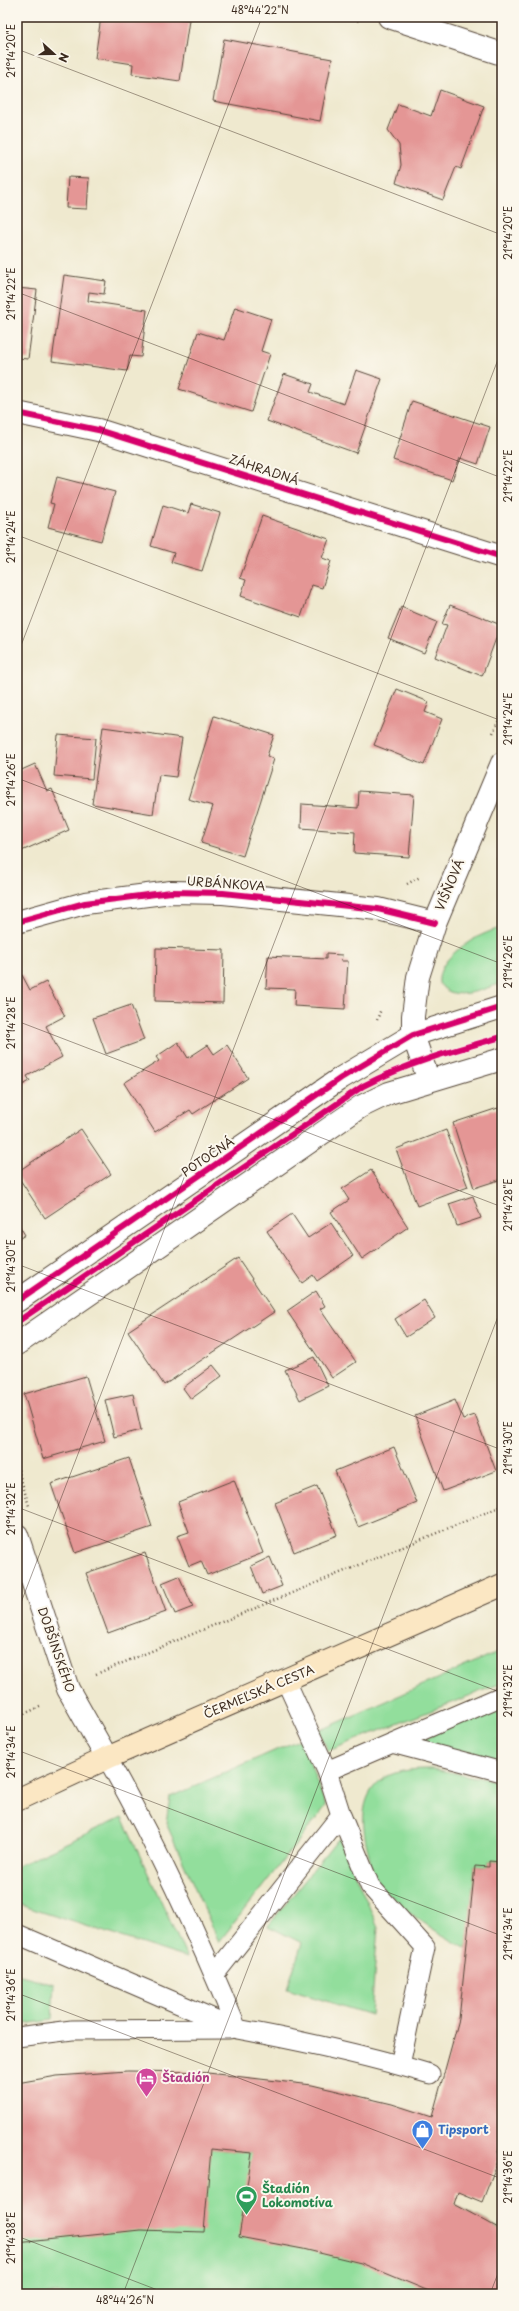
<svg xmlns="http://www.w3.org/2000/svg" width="519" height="2311" font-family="'Playpen Sans',sans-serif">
<rect width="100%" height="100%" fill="#fbf7ec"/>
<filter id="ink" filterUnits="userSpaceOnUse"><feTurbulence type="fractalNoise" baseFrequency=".025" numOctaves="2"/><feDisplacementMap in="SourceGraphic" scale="8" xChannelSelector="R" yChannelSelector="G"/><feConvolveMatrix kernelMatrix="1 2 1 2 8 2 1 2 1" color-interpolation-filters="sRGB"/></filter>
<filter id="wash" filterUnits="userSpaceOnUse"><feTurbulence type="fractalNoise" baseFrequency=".012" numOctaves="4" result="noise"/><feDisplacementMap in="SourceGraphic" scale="16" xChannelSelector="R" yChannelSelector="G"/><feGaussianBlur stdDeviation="0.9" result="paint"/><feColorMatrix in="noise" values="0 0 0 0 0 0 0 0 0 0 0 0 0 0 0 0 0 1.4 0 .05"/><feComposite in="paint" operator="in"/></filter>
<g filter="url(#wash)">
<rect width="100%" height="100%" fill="#efe9cf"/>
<!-- green -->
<path fill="#92de9c" stroke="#66845d" d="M502,923V983C482,989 454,1004 439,983C436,957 479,933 501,928Z
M502,1650V1683L328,1751L319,1731Z
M502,1702V1759L455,1750L412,1744Z
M301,1739L326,1806L219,1942L166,1823L170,1797Z
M433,1769L502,1782V1862L489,1861V1867L475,1866L467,1949C434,1931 404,1912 379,1884C372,1876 370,1858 367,1847C359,1813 363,1779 403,1771C413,1769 423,1769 433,1769Z
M122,1817L187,1958L17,1904V1866Z
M339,1838L378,1927L371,2015L287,1989L302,1943L268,1926Z
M17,1974L54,1984L52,2020L17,2025Z
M197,2147L252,2153L454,2204L499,2228L502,2220V2294H17V2159Z"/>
<g id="blocks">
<!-- building -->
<path fill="#e49695" d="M101,17H169L189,20L180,81L132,74L133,64L95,58Z
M224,39L332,59L320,121L213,101Z
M440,90L484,106L461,169L456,167L443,200L396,183L401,165L399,145L388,130L398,104L431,116Z
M68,177L89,178L87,209L66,208Z
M64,275L106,281L104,294L89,292L88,301L147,310L141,357L130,356L127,371L52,361Z
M17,288L37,290L28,359L17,358Z
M235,307L271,319L261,351L270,354L251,412L179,389L198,332L224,340Z
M356,370L382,379L356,453L267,421L284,374L313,384L310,392L344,404Z
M412,401L490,427L478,464L460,458L452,480L393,460Z
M57,477L115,492L101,541L48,527L54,504L50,503Z
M191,504L220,513L202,571L171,562L174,553L151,546L163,505L188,513Z
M262,516L329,539L322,558L331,561L322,588L312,585L301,617L241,596L246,580L240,578Z
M450,605L501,625L482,676L435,657L447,625L442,624Z
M401,607L437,622L424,653L388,638Z
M397,689L429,702L425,712L442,719L424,765L374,745Z
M214,716L274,735L267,756L274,759L243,856L201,843L213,806L188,799Z
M103,727L182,738L176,777L159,775L153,814L92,804Z
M58,735L96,738L92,779L54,776Z
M35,764L47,791L52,789L69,830L17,853V772Z
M359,791L414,795L409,857L354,853L355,832L301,828L302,804L358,808Z
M156,948L224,950L223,1003L155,1001Z
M326,954L342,955L341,961H348L345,1009L294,1006L295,989L266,988L268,956L326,959Z
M22,975L30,990L46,982L65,1016L46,1026L62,1057L27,1076L30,1081L17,1088V978Z
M131,1005L144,1040L106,1054L93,1018Z
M178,1042L188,1058L208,1045L214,1054L227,1045L248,1078L193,1114L190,1110L155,1132L124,1083L159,1061L156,1057Z
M498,1108L502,1122V1179L474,1188L453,1123Z
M81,1129L111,1174L45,1218L17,1175V1172Z
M446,1130L468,1187L417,1206L396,1149Z
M371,1170L408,1227L362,1259L331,1212L349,1200L342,1189Z
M473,1196L481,1218L457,1226L449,1204Z
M292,1214L308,1238L331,1223L353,1256L317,1281L313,1275L302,1283L267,1231Z
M17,1222L25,1235L17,1240Z
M238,1258L274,1312L164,1385L128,1331Z
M316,1291L325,1306L320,1309L356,1362L332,1378L287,1311Z
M424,1300L435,1318L406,1337L395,1319Z
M314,1357L328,1386L300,1400L285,1370Z
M213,1365L222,1376L191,1399L183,1388Z
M86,1376L105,1441L43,1459L24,1394Z
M133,1394L141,1430L114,1437L105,1400Z
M455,1400L463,1419L475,1415L496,1471L443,1491L415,1416Z
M394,1447L417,1503L358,1527L335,1471Z
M129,1458L152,1527L75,1553L51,1484Z
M234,1480L263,1553L207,1575L201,1561L189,1566L177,1536L189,1532L178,1502Z
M317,1486L337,1535L294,1552L275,1503Z
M145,1553L166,1612L108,1633L86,1573Z
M270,1557L282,1586L262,1594L251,1566Z
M179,1576L193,1607L175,1614L162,1583Z
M489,1861L502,1862V2140L498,2152L500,2156L482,2202L458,2192L454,2204L502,2230V2294H436L361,2263L303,2249L239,2237L252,2153L211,2149L204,2232L140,2230L17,2243V2083L57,2076L128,2071L199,2072L312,2085L392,2104L432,2117L459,2019L475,1866L489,1867Z"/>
</g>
</g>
<g filter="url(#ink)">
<use href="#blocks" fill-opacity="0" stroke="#564739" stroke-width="1"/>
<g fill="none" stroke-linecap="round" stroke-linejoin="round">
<defs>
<path id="lane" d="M392,1743L502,1772
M107,1758C157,1845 199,1937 237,2029C302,2041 366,2055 430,2074
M327,1771L502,1696
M341,1815L370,1886L425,1947L400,2065
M17,1934L237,2029
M214,1975L341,1815L327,1771L286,1681
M17,2037L72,2030L229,2029"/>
<path id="street" d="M389,17L502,54
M17,413L98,430L502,557
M17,922L85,903L171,892L223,893L378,909L435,923
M429,1081L413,1035V1016L418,977L435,923L502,763
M17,1301L341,1078L413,1035L502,1007
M17,1344L360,1107L389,1093L502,1059
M17,1535L68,1689L107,1758"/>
<path id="secondary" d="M17,1800L107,1758L502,1585"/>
</defs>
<!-- lane casing -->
<use href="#lane" stroke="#564739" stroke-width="21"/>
<!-- street casing -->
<use href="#street" stroke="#564739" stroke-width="24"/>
<!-- secondary casing -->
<use href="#secondary" stroke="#564739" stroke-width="24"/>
<!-- path -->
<path stroke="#564739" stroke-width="2.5" stroke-dasharray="1 3" stroke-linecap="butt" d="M346,17L359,21
M493,733L502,713
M497,858L502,873
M407,884L420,877
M377,1020L381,1009
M17,1466L29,1506
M96,1674L502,1506
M17,1717L42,1706"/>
<!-- lane -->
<use href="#lane" stroke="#fff" stroke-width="19"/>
<!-- street -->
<use href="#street" stroke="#fff" stroke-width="22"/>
<!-- secondary -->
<use href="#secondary" stroke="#fbe7c3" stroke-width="22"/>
<defs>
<path id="cycleway" d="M17,413L98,430L502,557
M17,922L85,903L171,892L223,893L378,909L435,923
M17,1301L341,1078L413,1035L502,1007
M17,1322L363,1086C407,1063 455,1050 502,1037"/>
</defs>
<!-- cycleway casing -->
<use href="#cycleway" stroke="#fbf7ec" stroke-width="8"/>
<!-- cycleway -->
<use href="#cycleway" stroke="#d6006c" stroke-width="6"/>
</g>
</g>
<!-- ticks -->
<path fill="none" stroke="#3b2a1e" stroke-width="1" stroke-opacity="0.45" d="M17,49L502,235M17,292L502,478M17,535L502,721M17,656L262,17M17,778L502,964M17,1021L502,1207M17,1264L502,1450M17,1507L502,1693M17,1613L502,349M17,1750L502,1936M17,1993L502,2179M17,2236L168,2294M123,2294L502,1306M490,2294L502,2263"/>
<!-- icons -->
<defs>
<symbol id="hotel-pin" viewBox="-11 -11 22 30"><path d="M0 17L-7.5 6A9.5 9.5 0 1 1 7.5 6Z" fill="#d1479c" stroke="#fbf7ec"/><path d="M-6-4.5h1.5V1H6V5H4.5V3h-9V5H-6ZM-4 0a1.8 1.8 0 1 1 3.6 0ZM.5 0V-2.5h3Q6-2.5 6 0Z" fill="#fff"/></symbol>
<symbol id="shop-pin" viewBox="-11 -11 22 30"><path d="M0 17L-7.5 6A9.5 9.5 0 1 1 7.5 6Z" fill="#3f7fe0" stroke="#fbf7ec"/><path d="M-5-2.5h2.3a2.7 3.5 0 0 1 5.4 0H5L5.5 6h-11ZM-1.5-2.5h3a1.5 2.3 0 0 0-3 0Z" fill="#fff"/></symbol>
<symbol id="stadium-pin" viewBox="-11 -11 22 30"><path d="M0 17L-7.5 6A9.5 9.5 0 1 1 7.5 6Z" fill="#2e9e5b" stroke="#fbf7ec"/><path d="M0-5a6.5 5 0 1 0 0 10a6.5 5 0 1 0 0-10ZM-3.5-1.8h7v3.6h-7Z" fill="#fff"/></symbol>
</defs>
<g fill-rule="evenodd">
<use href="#hotel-pin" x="134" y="2066" width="25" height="34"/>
<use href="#shop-pin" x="410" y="2118" width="25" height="34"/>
<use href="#stadium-pin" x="234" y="2184" width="25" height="34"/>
</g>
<g text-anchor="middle" stroke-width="4" stroke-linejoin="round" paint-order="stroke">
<!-- street labels -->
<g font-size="12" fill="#3b2a1e" stroke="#fbf7ec">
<text transform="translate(264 470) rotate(18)" y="4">ZÁHRADNÁ</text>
<text transform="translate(226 884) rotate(4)" y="4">URBÁNKOVA</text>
<text transform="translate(450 885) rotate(-67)" y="4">VIŠŇOVÁ</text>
<text transform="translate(208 1157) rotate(-34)" y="4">POTOČNÁ</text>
<text transform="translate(56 1650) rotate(71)" y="4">DOBŠINSKÉHO</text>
<text transform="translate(259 1692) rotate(-23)" y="4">ČERMEĽSKÁ CESTA</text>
</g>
<!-- hotel labels -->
<g font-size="12" font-weight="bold" fill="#b23c85" stroke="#fbf7ec" text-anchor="start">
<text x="162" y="2082">Štadión</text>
</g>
<!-- shop labels -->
<g font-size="12" font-weight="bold" fill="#366cbe" stroke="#fbf7ec" text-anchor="start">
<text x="438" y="2134">Tipsport</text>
</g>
<!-- leisure labels -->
<g font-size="12" font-weight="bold" fill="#27864d" stroke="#fbf7ec" text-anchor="start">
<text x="262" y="2193">Štadión<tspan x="262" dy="14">Lokomotíva</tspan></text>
</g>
</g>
<!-- margin -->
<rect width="519" height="2311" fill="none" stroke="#fbf7ec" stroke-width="44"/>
<!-- north arrow -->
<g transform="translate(54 54) rotate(111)" stroke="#fbf7ec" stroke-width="3" paint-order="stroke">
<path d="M0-3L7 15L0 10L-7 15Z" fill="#3b2a1e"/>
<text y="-6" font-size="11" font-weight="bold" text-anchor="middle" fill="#3b2a1e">N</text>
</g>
<rect x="22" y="22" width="475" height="2267" fill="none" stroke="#3b2a1e" stroke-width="1.5"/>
<g font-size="10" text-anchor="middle" fill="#3b2a1e">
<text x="260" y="14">48°44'22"N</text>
<text transform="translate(11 51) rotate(-90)" y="4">21°14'20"E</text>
<text transform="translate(508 233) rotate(-90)" y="4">21°14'20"E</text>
<text transform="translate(11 294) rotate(-90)" y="4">21°14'22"E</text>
<text transform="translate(508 476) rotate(-90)" y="4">21°14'22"E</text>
<text transform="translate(11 537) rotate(-90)" y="4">21°14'24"E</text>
<text transform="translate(508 719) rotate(-90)" y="4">21°14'24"E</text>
<text transform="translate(11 780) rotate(-90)" y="4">21°14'26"E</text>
<text transform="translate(508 962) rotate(-90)" y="4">21°14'26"E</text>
<text transform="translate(11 1023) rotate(-90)" y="4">21°14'28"E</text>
<text transform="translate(508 1205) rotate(-90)" y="4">21°14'28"E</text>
<text transform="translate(11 1266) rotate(-90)" y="4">21°14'30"E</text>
<text transform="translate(508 1448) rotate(-90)" y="4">21°14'30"E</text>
<text transform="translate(11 1509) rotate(-90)" y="4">21°14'32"E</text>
<text transform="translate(508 1691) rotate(-90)" y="4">21°14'32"E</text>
<text transform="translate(11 1752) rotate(-90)" y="4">21°14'34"E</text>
<text transform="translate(508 1934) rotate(-90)" y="4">21°14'34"E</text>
<text transform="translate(11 1995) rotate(-90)" y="4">21°14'36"E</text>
<text transform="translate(508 2177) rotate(-90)" y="4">21°14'36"E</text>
<text transform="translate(11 2238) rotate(-90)" y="4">21°14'38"E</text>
<text x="125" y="2304">48°44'26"N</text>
</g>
</svg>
